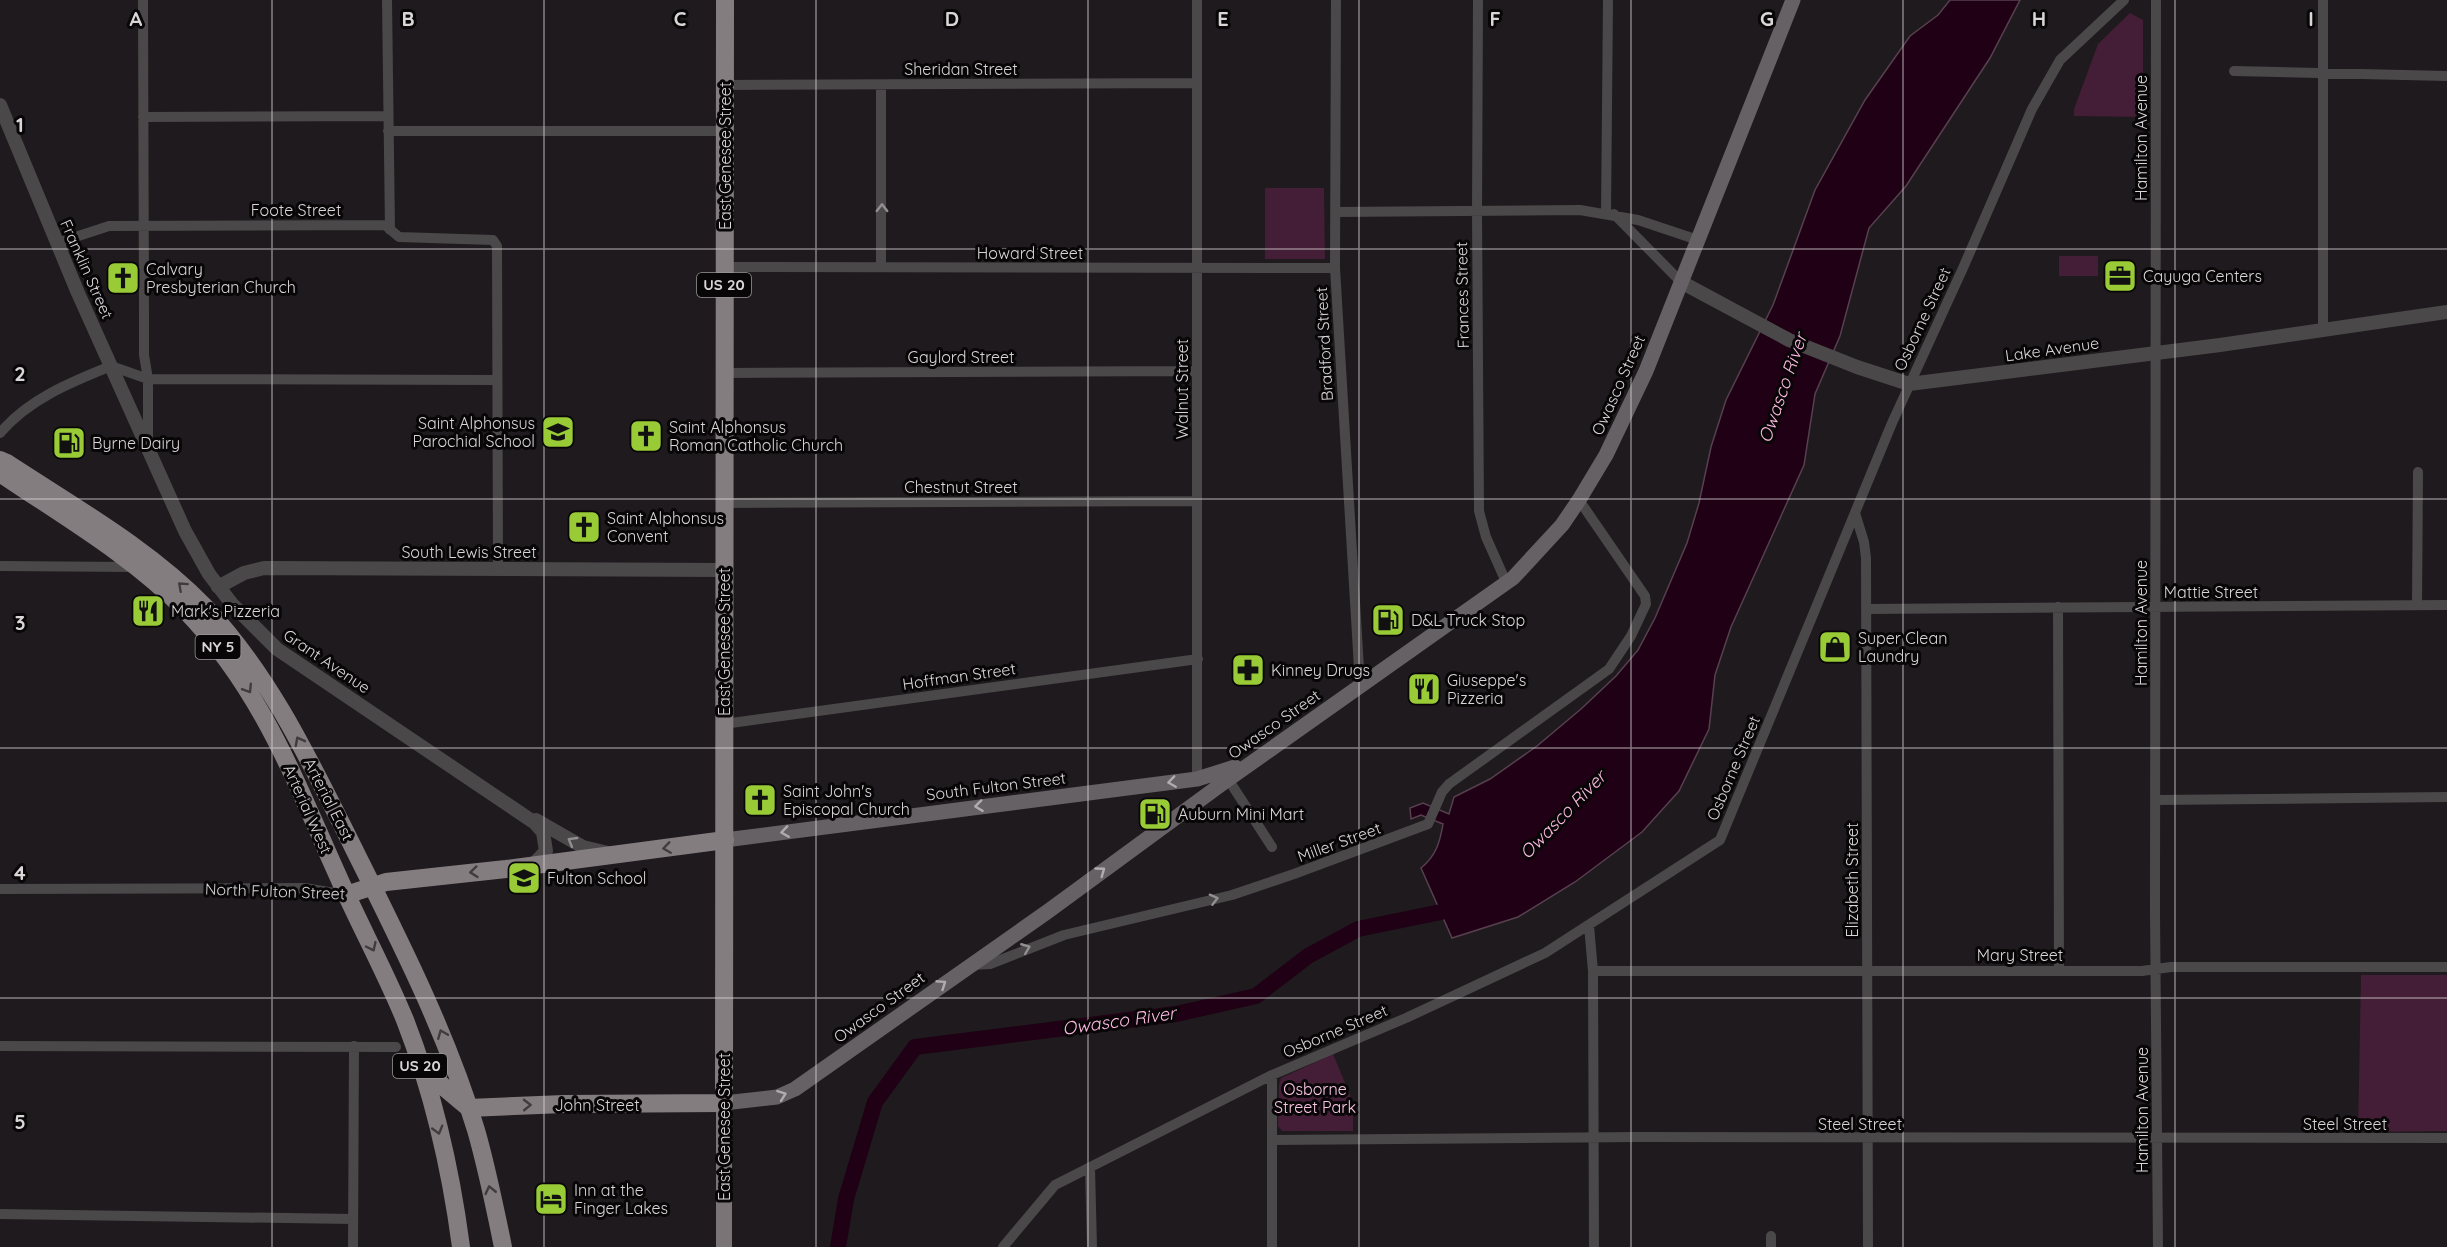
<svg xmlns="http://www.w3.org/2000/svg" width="2447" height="1247" font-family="Quicksand,sans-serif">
<rect width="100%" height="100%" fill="#1f1a1d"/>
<!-- green -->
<path fill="#431e36" d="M2130,13L2143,20V117L2074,116V109L2098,44Z
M1265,188H1324L1325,259H1265Z
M2059,256H2098V276H2059Z
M2361,975H2447V1131L2358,1132Z
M1333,1054L1353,1102V1131H1282L1278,1126L1279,1085L1281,1078Z"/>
<!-- water -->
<path fill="#1f0015" stroke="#574050" stroke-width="1.5" d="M1950,0H2020L1990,58L1906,186L1869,228L1840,336L1815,394L1804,465L1731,627L1715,675L1709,729L1679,791L1642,832L1575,882L1518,917L1452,938L1421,868C1436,856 1440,842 1443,824L1421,815L1411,819L1410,808L1423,803L1449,814L1454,797L1490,779L1537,746L1581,709L1616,676L1638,650L1655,618L1687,543L1699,503L1711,447L1726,400L1773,305L1815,190L1865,100L1910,36L1938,15Z"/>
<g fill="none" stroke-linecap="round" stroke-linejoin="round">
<!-- river -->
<path stroke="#1f0015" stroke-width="16" d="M838,1247L846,1199L875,1102L915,1047L1176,1014L1256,996L1308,956L1358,929L1441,912L1461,899"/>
<!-- minor -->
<path stroke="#4b484a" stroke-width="10" d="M143,0L144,311V355L148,379V443
M387,0L390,230
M1336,0L1335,268L1360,685
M1478,0L1477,212L1479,511L1486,537L1507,584
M2156,0L2155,912L2158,1247
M2323,0V328
M2234,71L2447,76
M725,85L1197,83
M881,85V267
M143,117L387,116
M388,131H725
M1335,212L1580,210L1638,220L1698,240
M1606,213L1608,0
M1614,214L1681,282
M57,243L109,226L385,225L399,237L493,240L497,246L498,569
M724,267L1335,268
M724,373L1197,371
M0,433C29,399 71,382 111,366L148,379L497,380
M724,503L1197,501
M1855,513L1864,542L1866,558L1868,1247
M0,566L135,567
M2417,605L2418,472
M2058,607L2059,970
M1866,609L2447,605
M724,724L1198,659
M1197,779V0
M1228,779L1272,847
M2156,800L2447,797
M0,889L305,888L346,895
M1589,926L1593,971L1594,1247
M971,965L990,964L1064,935L1232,895L1294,874L1428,824L1442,792L1449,784L1609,669L1631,636L1646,604L1645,596L1579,500
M1593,971H2142L2171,967H2447
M0,1046L396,1047
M1272,1140L1638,1137L2447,1138
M1090,1168L1092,1247
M0,1214L353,1219
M1771,1236V1247
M353,1247L354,1046
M1003,1247L1055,1185L1272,1075L1406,1018L1545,953L1720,840L1892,423L1963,268L2032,109L2060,60L2124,0
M1272,1247V1075"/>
<!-- tertiary -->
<path stroke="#4b484a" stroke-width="14" d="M0,105L78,293L185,531L209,574L232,604L277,649L535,823L543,832L546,851L533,865
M1681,282L1789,340L1857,367L1909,384L2220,345L2447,312
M218,587L244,573L264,568L724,570
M536,820L583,847L608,853"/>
<!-- secondary -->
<path stroke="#656164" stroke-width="15" d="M725,840L1197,779L1235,767
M724,1103L777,1097L795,1089L1047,912L1223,783L1513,578L1562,525L1579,500L1606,455L1646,371L1793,0"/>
<!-- primary -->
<path stroke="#7a7477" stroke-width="16" d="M724,1247V1103"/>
<!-- trunk -->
<path stroke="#847d80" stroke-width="18" d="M0,460L7,463C74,507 149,549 205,607C269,675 308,757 349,839C396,934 445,1028 476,1130C487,1168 495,1208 503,1247
M0,473C63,516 131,555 184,609C261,688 294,778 338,876C359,924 385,971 405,1020C433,1092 451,1171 461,1247
M346,895L386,882L506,869L725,840
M426,1062L438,1082L469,1108
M469,1108L564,1104L724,1103L725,0"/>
</g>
<!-- one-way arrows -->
<defs><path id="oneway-chevron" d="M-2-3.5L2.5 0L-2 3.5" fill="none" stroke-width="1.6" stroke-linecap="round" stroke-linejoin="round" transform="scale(1.5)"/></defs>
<g stroke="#928f91">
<use href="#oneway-chevron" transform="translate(882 208) rotate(-90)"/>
<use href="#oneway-chevron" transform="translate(572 841) rotate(-150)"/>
<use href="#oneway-chevron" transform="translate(1214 899) rotate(-14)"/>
<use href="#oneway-chevron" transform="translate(1026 948) rotate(-22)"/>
</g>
<g stroke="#403c3d">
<use href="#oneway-chevron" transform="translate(182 586) rotate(-138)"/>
<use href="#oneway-chevron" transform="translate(248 689) rotate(58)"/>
<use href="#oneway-chevron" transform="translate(299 741) rotate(-118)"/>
<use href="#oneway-chevron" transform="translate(667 848) rotate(172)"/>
<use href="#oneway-chevron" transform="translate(474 872) rotate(174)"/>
<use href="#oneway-chevron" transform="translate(372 947) rotate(65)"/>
<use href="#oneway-chevron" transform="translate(442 1034) rotate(-112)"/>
<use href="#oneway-chevron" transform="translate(527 1105) rotate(-1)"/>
<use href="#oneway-chevron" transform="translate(438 1130) rotate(74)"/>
<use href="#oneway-chevron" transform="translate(490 1190) rotate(-103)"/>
</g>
<g stroke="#b1adaf">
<use href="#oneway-chevron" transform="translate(1172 782) rotate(172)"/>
<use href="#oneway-chevron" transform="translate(979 806) rotate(173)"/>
<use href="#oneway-chevron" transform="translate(785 832) rotate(172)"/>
<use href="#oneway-chevron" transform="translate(1101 871) rotate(-36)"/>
<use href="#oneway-chevron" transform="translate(942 984) rotate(-34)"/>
<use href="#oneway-chevron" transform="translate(782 1095) rotate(-20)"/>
</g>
<!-- grid -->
<path fill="none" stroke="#dad6d8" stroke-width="1.5" stroke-opacity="0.55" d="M272,0V1247M544,0V1247M816,0V1247M1088,0V1247M1359,0V1247M1631,0V1247M1903,0V1247M2175,0V1247M0,249H2447M0,499H2447M0,748H2447M0,998H2447"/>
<!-- icons -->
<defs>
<symbol id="office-square" viewBox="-11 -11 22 22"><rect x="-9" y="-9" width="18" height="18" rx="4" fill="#98cb36" stroke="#080607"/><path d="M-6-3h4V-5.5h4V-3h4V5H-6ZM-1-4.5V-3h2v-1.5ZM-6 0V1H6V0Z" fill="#111"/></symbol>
<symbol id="church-square" viewBox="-11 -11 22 22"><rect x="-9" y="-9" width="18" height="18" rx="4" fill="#98cb36" stroke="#080607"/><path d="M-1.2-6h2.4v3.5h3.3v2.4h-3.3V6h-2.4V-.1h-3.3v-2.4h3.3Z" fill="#111"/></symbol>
<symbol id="school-square" viewBox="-11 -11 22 22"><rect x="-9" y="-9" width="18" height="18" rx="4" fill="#98cb36" stroke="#080607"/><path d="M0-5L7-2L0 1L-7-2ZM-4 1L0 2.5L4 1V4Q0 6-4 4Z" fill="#111"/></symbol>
<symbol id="fuel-square" viewBox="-11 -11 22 22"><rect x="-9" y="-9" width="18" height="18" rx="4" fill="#98cb36" stroke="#080607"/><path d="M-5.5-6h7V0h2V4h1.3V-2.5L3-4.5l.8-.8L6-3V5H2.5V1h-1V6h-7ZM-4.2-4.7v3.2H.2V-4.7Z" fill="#111"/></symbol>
<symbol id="restaurant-square" viewBox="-11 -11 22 22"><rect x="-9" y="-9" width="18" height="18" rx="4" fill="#98cb36" stroke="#080607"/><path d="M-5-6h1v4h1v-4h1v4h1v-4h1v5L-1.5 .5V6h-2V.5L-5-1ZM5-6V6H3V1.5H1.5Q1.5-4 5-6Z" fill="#111"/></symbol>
<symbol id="shop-square" viewBox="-11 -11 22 22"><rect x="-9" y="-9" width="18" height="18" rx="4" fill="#98cb36" stroke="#080607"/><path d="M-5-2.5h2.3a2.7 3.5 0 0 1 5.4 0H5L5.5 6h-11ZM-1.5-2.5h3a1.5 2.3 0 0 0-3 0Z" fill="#111"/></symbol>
<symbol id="pharmacy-square" viewBox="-11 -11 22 22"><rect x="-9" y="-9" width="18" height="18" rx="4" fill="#98cb36" stroke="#080607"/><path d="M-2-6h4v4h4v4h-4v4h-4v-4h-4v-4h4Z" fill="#111"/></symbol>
<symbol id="hotel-square" viewBox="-11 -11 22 22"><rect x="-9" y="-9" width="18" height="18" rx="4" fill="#98cb36" stroke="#080607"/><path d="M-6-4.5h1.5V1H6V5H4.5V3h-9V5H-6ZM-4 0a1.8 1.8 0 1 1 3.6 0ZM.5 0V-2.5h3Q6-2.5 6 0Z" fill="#111"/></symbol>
</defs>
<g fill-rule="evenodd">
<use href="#office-square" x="2101" y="257" width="38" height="38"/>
<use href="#church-square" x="104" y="259" width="38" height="38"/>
<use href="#school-square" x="539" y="413" width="38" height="38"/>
<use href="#church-square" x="627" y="417" width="38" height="38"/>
<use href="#fuel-square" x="50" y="424" width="38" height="38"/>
<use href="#church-square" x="565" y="508" width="38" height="38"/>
<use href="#restaurant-square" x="129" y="592" width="38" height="38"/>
<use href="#fuel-square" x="1369" y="601" width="38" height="38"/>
<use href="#shop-square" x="1816" y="628" width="38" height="38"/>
<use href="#pharmacy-square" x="1229" y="651" width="38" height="38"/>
<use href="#restaurant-square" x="1405" y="670" width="38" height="38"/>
<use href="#church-square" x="741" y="781" width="38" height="38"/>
<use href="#fuel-square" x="1136" y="795" width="38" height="38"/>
<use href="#school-square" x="505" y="859" width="38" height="38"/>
<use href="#hotel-square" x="532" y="1180" width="38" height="38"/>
</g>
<g text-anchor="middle" stroke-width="6" stroke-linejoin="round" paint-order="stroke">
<!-- shield labels -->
<g fill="#080607" stroke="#9b9899" stroke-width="1.5">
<rect x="697" y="273" width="54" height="24" rx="4.5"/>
<rect x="195.5" y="635" width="45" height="24" rx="4.5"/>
<rect x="393" y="1054" width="54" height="24" rx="4.5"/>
</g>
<g font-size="15" font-weight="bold" fill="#dad6d8">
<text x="724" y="290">US 20</text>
<text x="218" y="652">NY 5</text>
<text x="420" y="1071">US 20</text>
</g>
<!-- street labels -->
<g font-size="16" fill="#dad6d8" stroke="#080607">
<text x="961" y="75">Sheridan Street</text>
<text transform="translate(2141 138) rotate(-90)" y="6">Hamilton Avenue</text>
<text transform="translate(725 156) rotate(-90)" y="6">East Genesee Street</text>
<text x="296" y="216">Foote Street</text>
<text x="1030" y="259">Howard Street</text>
<text transform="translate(87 269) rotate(66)" y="6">Franklin Street</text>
<text transform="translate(1462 295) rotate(-91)" y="6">Frances Street</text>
<text transform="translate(1922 319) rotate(-65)" y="6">Osborne Street</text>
<text transform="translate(1324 344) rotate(-93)" y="6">Bradford Street</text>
<text transform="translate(2052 349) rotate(-8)" y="6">Lake Avenue</text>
<text x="961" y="363">Gaylord Street</text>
<text transform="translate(1618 385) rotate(-66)" y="6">Owasco Street</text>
<text transform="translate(1182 389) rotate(-90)" y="6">Walnut Street</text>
<text x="961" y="493">Chestnut Street</text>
<text x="469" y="558">South Lewis Street</text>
<text x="2211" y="598">Mattie Street</text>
<text transform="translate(2141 623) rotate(-90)" y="6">Hamilton Avenue</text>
<text transform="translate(724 642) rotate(-90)" y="6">East Genesee Street</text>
<text transform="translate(327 661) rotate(34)" y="6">Grant Avenue</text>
<text transform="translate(959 676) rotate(-8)" y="6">Hoffman Street</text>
<text transform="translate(1274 724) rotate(-35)" y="6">Owasco Street</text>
<text transform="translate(1733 768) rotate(-67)" y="6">Osborne Street</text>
<text transform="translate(996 786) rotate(-7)" y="6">South Fulton Street</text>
<text transform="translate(329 799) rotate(63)" y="6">Arterial East</text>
<text transform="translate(308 809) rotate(66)" y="6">Arterial West</text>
<text transform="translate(1339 842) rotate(-20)" y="6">Miller Street</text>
<text transform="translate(1852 880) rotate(-90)" y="6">Elizabeth Street</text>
<text transform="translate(275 891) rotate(2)" y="6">North Fulton Street</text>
<text x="2020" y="961">Mary Street</text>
<text transform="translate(879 1007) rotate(-36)" y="6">Owasco Street</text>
<text transform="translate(1335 1031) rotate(-23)" y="6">Osborne Street</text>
<text x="597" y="1111">John Street</text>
<text transform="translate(2142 1110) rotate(-90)" y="6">Hamilton Avenue</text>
<text x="1860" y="1130">Steel Street</text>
<text x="2345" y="1130">Steel Street</text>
<text transform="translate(724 1127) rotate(-90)" y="6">East Genesee Street</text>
</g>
<!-- poi labels -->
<g font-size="16" fill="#dad6d8" stroke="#080607" text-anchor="start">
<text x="146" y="275">Calvary<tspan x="146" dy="18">Presbyterian Church</tspan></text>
<text x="2143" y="282">Cayuga Centers</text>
<text x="535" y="429" text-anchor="end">Saint Alphonsus<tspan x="535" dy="18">Parochial School</tspan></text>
<text x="669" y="433">Saint Alphonsus<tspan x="669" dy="18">Roman Catholic Church</tspan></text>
<text x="92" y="449">Byrne Dairy</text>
<text x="607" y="524">Saint Alphonsus<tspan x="607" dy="18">Convent</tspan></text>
<text x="171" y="617">Mark's Pizzeria</text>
<text x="1411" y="626">D&amp;L Truck Stop</text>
<text x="1858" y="644">Super Clean<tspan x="1858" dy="18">Laundry</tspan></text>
<text x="1271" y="676">Kinney Drugs</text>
<text x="1447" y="686">Giuseppe's<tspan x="1447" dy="18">Pizzeria</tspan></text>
<text x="783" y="797">Saint John's<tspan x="783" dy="18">Episcopal Church</tspan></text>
<text x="1178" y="820">Auburn Mini Mart</text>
<text x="547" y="884">Fulton School</text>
<text x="574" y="1196">Inn at the<tspan x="574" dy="18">Finger Lakes</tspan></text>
</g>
<!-- park labels -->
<g font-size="16" fill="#fcc7e6" stroke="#080607">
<text x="1315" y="1095">Osborne<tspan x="1315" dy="18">Street Park</tspan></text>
</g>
<!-- water labels -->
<g font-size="18" font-style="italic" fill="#fdb8e1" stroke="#080607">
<text transform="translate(1783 388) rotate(-71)" y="6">Owasco River</text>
<text transform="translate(1563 815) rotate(-46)" y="6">Owasco River</text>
<text transform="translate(1119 1021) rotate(-8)" y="6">Owasco River</text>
</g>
</g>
<g font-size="20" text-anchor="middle" font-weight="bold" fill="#dad6d8" stroke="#080607" stroke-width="6" stroke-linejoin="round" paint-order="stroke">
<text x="136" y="26">A</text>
<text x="408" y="26">B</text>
<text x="680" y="26">C</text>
<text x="952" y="26">D</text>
<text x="1223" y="26">E</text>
<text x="1495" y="26">F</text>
<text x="1767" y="26">G</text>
<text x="2039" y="26">H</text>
<text x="2311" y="26">I</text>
<text x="20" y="132">1</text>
<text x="20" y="381">2</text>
<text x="20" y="630">3</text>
<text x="20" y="880">4</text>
<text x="20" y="1129">5</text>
</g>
</svg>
